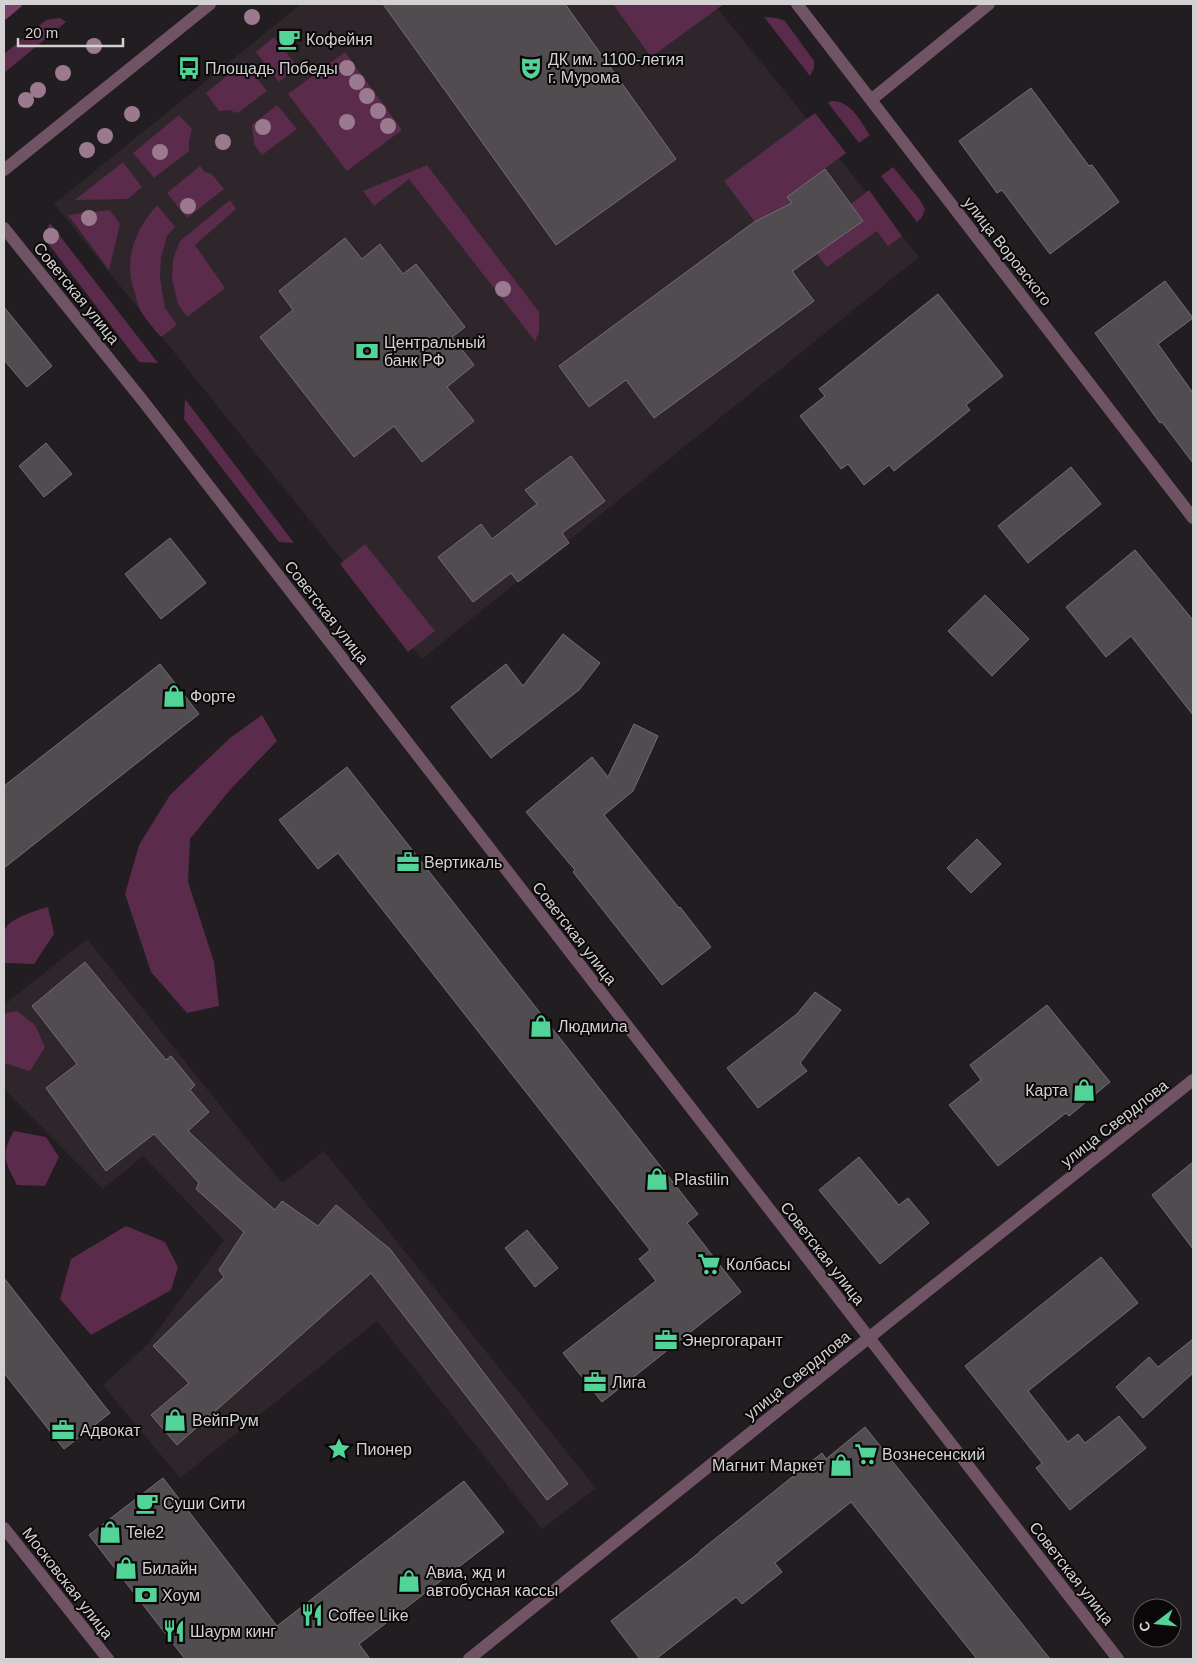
<svg xmlns="http://www.w3.org/2000/svg" width="1197" height="1663" font-family="Helvetica,sans-serif">
<rect width="100%" height="100%" fill="#211d20"/>
<!-- built -->
<path fill="#2e262b" d="M301,4H714L919,257L422,659L54,204Z
M87,939L282,1183L324,1151L596,1488L542,1529L377,1321L180,1478L103,1385L148,1344L224,1240L143,1156L103,1189L4,1089V1005Z"/>
<!-- green -->
<path fill="#5b2b4c" d="M613,4H724L651,57Z
M764,17L777,18L785,21L814,61V68L810,76Z
M60,18L66,22L4,73V54L46,20Z
M274,37L298,67L279,82L256,52Z
M345,52L402,130L347,171L288,94Z
M244,62L267,91L238,113L229,110L219,111L206,93Z
M831,101C851,100 860,121 870,135L859,143L828,103Z
M277,105L297,129L262,155L254,144L252,125Z
M815,113L846,153L787,197L825,248L863,221L851,204L869,190L902,236L888,246L877,231L827,267L817,254L793,272L724,181Z
M179,115L192,129L189,141V151L154,178L133,153Z
M123,162L142,187L128,199L75,200Z
M427,165L539,312V332L535,341L409,179L374,206L363,191Z
M200,166L205,172L212,174L224,189L187,218L167,193Z
M893,167L920,200L925,209L922,217L917,222L881,176Z
M230,200L236,209L195,245L225,288L187,317L178,304L172,279L173,259L180,241Z
M157,205L175,227L167,236L161,257L160,278L165,308L177,325L161,337C154,329 147,321 142,313C138,307 137,300 135,294C123,259 134,232 157,205Z
M110,210L120,224L109,270L68,215Z
M50,223L158,363L139,362L43,237Z
M185,399L294,543L279,542L184,419Z
M365,544L435,631L408,652L340,564Z
M262,715L277,741L229,791L190,839L188,882L214,962L219,1006L187,1013L151,972L125,894L139,845L170,795L230,738Z
M48,907L54,934L34,964L4,963C4,955 2,938 4,931C9,918 35,911 48,907Z
M17,1011L35,1025L45,1047L30,1071L4,1063V1013Z
M14,1131L46,1137L59,1157L45,1186L17,1185C5,1162 0,1155 14,1131Z
M126,1226L165,1242L178,1267L171,1290L91,1335L60,1299L71,1259Z"/>
<!-- water -->
<path fill="#7b3e69" d="M4,4H20L22,6L4,21Z"/>
<!-- building -->
<path fill="#504c4f" stroke="#746f72" d="M383,4H565L676,159L556,245Z
M1031,88L1089,166L1092,165L1119,202L1050,254L1002,190L997,193L959,141Z
M825,169L863,221L792,271L814,301L654,418L626,380L589,407L559,366L754,222L792,203L787,197Z
M345,238L362,259L380,244L403,274L416,264L465,327L452,337L474,365L447,387L474,421L422,462L394,426L354,457L260,337L293,310L279,291Z
M1165,281L1193,318L1158,344L1193,393V463L1162,422L1160,423L1095,333Z
M938,294L1003,376L966,405L970,410L894,471L889,465L864,485L848,464L841,469L800,416L825,396L819,389Z
M4,307L52,366L27,387L4,360Z
M46,443L72,474L44,497L19,466Z
M571,456L605,501L562,533L569,543L518,582L511,573L473,602L438,557L481,524L492,539L537,504L525,490Z
M1071,467L1101,504L1028,563L998,526Z
M170,538L206,583L161,619L125,574Z
M1135,550L1193,620V715L1131,636L1106,657L1066,607Z
M985,595L1029,639L992,676L948,631Z
M563,634L600,663L579,690L491,758L451,707L506,664L523,686Z
M160,664L199,714L4,868V786Z
M634,724L658,736L633,791L604,815L679,908L680,907L711,947L662,985L573,872L575,870L526,812L592,757L608,777Z
M347,767L698,1214L687,1223L741,1292L602,1402L563,1353L656,1281L639,1259L650,1250L338,853L318,869L279,820Z
M977,839L1001,864L971,893L947,868Z
M85,962L166,1060L171,1056L195,1085L190,1090L209,1112L188,1131L239,1179L275,1210L282,1201L318,1226L336,1205L390,1249L568,1484L547,1500L371,1273L177,1445L151,1415L189,1383L153,1346L224,1277L219,1270L244,1232L196,1189L199,1183L154,1134L106,1171L46,1088L77,1064L32,1006Z
M815,992L841,1010L800,1063L807,1071L758,1108L727,1068L797,1014Z
M1047,1005L1110,1082L1069,1116L1066,1113L998,1166L949,1105L981,1080L970,1065Z
M859,1157L899,1205L908,1198L929,1223L880,1264L819,1190Z
M1193,1162V1249L1152,1195Z
M527,1230L558,1268L535,1287L505,1248Z
M1101,1257L1138,1303L1028,1391L1068,1442L1078,1434L1085,1443L1119,1416L1146,1448L1070,1510L1036,1468L1042,1463L965,1366Z
M4,1278L110,1413L64,1449L4,1373Z
M1193,1339V1373L1143,1418L1116,1387L1149,1357L1158,1367Z
M865,1427L1050,1659H977L851,1502L775,1563L782,1572L742,1604L736,1597L656,1659H640L611,1621L700,1552V1551L822,1453L826,1459Z
M163,1478L277,1626L464,1481L504,1532L359,1644L370,1659H185L89,1535Z"/>
<g fill="none" stroke-linecap="round" stroke-linejoin="round">
<!-- minor -->
<path stroke="#705466" stroke-width="12" d="M797,4L1193,518
M871,100L989,4
M4,170L210,4
M4,228L143,401L1118,1659
M4,1528L108,1659
M469,1659L901,1312L1193,1080"/>
</g>
<!-- trees -->
<g fill="#9b7a90">
<circle cx="252" cy="17" r="8"/>
<circle cx="94" cy="46" r="8"/>
<circle cx="347" cy="68" r="8"/>
<circle cx="63" cy="73" r="8"/>
<circle cx="357" cy="82" r="8"/>
<circle cx="38" cy="90" r="8"/>
<circle cx="367" cy="96" r="8"/>
<circle cx="26" cy="100" r="8"/>
<circle cx="378" cy="111" r="8"/>
<circle cx="132" cy="114" r="8"/>
<circle cx="347" cy="122" r="8"/>
<circle cx="388" cy="126" r="8"/>
<circle cx="263" cy="127" r="8"/>
<circle cx="105" cy="136" r="8"/>
<circle cx="223" cy="142" r="8"/>
<circle cx="87" cy="150" r="8"/>
<circle cx="160" cy="152" r="8"/>
<circle cx="188" cy="206" r="8"/>
<circle cx="89" cy="218" r="8"/>
<circle cx="51" cy="236" r="8"/>
<circle cx="503" cy="289" r="8"/>
</g>
<!-- icons -->
<defs>
<symbol id="cafe-bare" viewBox="-9 -9 18 18"><path d="M-5.5-4.5H6V0H3Q3 3.5 0 3.5H-2.5Q-5.5 3.5-5.5 0ZM3-3.2v2h1.7v-2ZM-6 4.5H4V6H-6Z" fill="#52d397" stroke="#0a0809" stroke-width="2.5" paint-order="stroke"/></symbol>
<symbol id="bus-bare" viewBox="-9 -9 18 18"><path d="M-5-6H5V4H4V6H2V4H-2V6H-4V4H-5ZM-3.5-4V0h7V-4ZM-3.5 1.2v1.5H-2V1.2ZM2 1.2v1.5H3.5V1.2Z" fill="#52d397" stroke="#0a0809" stroke-width="2.5" paint-order="stroke"/></symbol>
<symbol id="theatre-bare" viewBox="-9 -9 18 18"><path d="M-5-5.5Q0-4 5-5.5V0Q5 5 0 6Q-5 5-5 0ZM-3.3-2.5H-1v1.5H-3.3ZM1-2.5H3.3v1.5H1ZM-2.8 1Q0 5.5 2.8 1Z" fill="#52d397" stroke="#0a0809" stroke-width="2.5" paint-order="stroke"/></symbol>
<symbol id="bank-bare" viewBox="-9 -9 18 18"><path d="M-6-4H6V4H-6ZM0-2.3a2.3 2.3 0 1 0 0 4.6a2.3 2.3 0 1 0 0-4.6Z" fill="#52d397" stroke="#0a0809" stroke-width="2.5" paint-order="stroke"/></symbol>
<symbol id="shop-bare" viewBox="-9 -9 18 18"><path d="M-5-2.5h2.3a2.7 3.5 0 0 1 5.4 0H5L5.5 6h-11ZM-1.5-2.5h3a1.5 2.3 0 0 0-3 0Z" fill="#52d397" stroke="#0a0809" stroke-width="2.5" paint-order="stroke"/></symbol>
<symbol id="office-bare" viewBox="-9 -9 18 18"><path d="M-6-3h4V-5.5h4V-3h4V5H-6ZM-1-4.5V-3h2v-1.5ZM-6 0V1H6V0Z" fill="#52d397" stroke="#0a0809" stroke-width="2.5" paint-order="stroke"/></symbol>
<symbol id="supermarket-bare" viewBox="-9 -9 18 18"><path d="M-6-5.5h2.5l.6 2H6L4.5 2H-2.5L-4.4-4H-6ZM-1.5 3.2a1.3 1.3 0 1 0 .1 0ZM3 3.2a1.3 1.3 0 1 0 .1 0Z" fill="#52d397" stroke="#0a0809" stroke-width="2.5" paint-order="stroke"/></symbol>
<symbol id="sight-bare" viewBox="-9 -9 18 18"><path d="M0-6L1.8-2.2L6-1.7L2.9 1.2L3.7 5.4L0 3.3L-3.7 5.4L-2.9 1.2L-6-1.7L-1.8-2.2Z" fill="#52d397" stroke="#0a0809" stroke-width="2.5" paint-order="stroke"/></symbol>
<symbol id="restaurant-bare" viewBox="-9 -9 18 18"><path d="M-5-6h1v4h1v-4h1v4h1v-4h1v5L-1.5 .5V6h-2V.5L-5-1ZM5-6V6H3V1.5H1.5Q1.5-4 5-6Z" fill="#52d397" stroke="#0a0809" stroke-width="2.5" paint-order="stroke"/></symbol>
</defs>
<g fill-rule="evenodd">
<use href="#cafe-bare" x="273" y="23" width="32" height="32"/>
<use href="#bus-bare" x="173" y="52" width="32" height="32"/>
<use href="#theatre-bare" x="515" y="52" width="32" height="32"/>
<use href="#bank-bare" x="351" y="335" width="32" height="32"/>
<use href="#shop-bare" x="158" y="680" width="32" height="32"/>
<use href="#office-bare" x="392" y="846" width="32" height="32"/>
<use href="#shop-bare" x="525" y="1010" width="32" height="32"/>
<use href="#shop-bare" x="1068" y="1074" width="32" height="32"/>
<use href="#shop-bare" x="641" y="1163" width="32" height="32"/>
<use href="#supermarket-bare" x="693" y="1248" width="32" height="32"/>
<use href="#office-bare" x="650" y="1324" width="32" height="32"/>
<use href="#office-bare" x="579" y="1366" width="32" height="32"/>
<use href="#shop-bare" x="159" y="1404" width="32" height="32"/>
<use href="#office-bare" x="47" y="1414" width="32" height="32"/>
<use href="#sight-bare" x="323" y="1433" width="32" height="32"/>
<use href="#supermarket-bare" x="850" y="1438" width="32" height="32"/>
<use href="#shop-bare" x="825" y="1449" width="32" height="32"/>
<use href="#cafe-bare" x="131" y="1487" width="32" height="32"/>
<use href="#shop-bare" x="94" y="1516" width="32" height="32"/>
<use href="#shop-bare" x="110" y="1552" width="32" height="32"/>
<use href="#shop-bare" x="393" y="1565" width="32" height="32"/>
<use href="#bank-bare" x="130" y="1579" width="32" height="32"/>
<use href="#restaurant-bare" x="296" y="1599" width="32" height="32"/>
<use href="#restaurant-bare" x="158" y="1615" width="32" height="32"/>
</g>
<g text-anchor="middle" stroke-width="4" stroke-linejoin="round" paint-order="stroke">
<!-- poi labels -->
<g font-size="16" fill="#d3d1d2" stroke="#0a0809" text-anchor="start">
<text x="306" y="45">Кофейня</text>
<text x="548" y="65">ДК им. 1100-летия<tspan x="548" dy="18">г. Мурома</tspan></text>
<text x="205" y="74">Площадь Победы</text>
<text x="384" y="348">Центральный<tspan x="384" dy="18">банк РФ</tspan></text>
<text x="190" y="702">Форте</text>
<text x="424" y="868">Вертикаль</text>
<text x="558" y="1032">Людмила</text>
<text x="1068" y="1096" text-anchor="end">Карта</text>
<text x="674" y="1185">Plastilin</text>
<text x="726" y="1270">Колбасы</text>
<text x="682" y="1346">Энергогарант</text>
<text x="612" y="1388">Лига</text>
<text x="192" y="1426">ВейпРум</text>
<text x="80" y="1436">Адвокат</text>
<text x="356" y="1455">Пионер</text>
<text x="882" y="1460">Вознесенский</text>
<text x="824" y="1471" text-anchor="end">Магнит Маркет</text>
<text x="163" y="1509">Суши Сити</text>
<text x="126" y="1538">Tele2</text>
<text x="142" y="1574">Билайн</text>
<text x="426" y="1578">Авиа, жд и<tspan x="426" dy="18">автобусная кассы</tspan></text>
<text x="162" y="1601">Хоум</text>
<text x="328" y="1621">Coffee Like</text>
<text x="190" y="1637">Шаурм кинг</text>
</g>
<!-- street labels -->
<g font-size="16" fill="#d3d1d2" stroke="#0a0809">
<text transform="translate(1008 251) rotate(52)" y="6">улица Воровского</text>
<text transform="translate(77 293) rotate(51)" y="6">Советская улица</text>
<text transform="translate(327 612) rotate(52)" y="6">Советская улица</text>
<text transform="translate(575 933) rotate(52)" y="6">Советская улица</text>
<text transform="translate(1114 1123) rotate(-38)" y="6">улица Свердлова</text>
<text transform="translate(823 1253) rotate(52)" y="6">Советская улица</text>
<text transform="translate(797 1375) rotate(-39)" y="6">улица Свердлова</text>
<text transform="translate(1072 1573) rotate(52)" y="6">Советская улица</text>
<text transform="translate(68 1583) rotate(52)" y="6">Московская улица</text>
</g>
</g>
<!-- border -->
<rect width="1197" height="1663" fill="none" stroke="#d3d1d2" stroke-width="10"/>
<!-- north arrow -->
<g transform="translate(1157 1623) rotate(254)"><circle r="24" fill="#0a0809" stroke="#5a5859"/>
<path d="M0-4L9 19L0 12L-9 19Z" fill="#52d397"/>
<text y="-8" font-size="14" font-weight="bold" text-anchor="middle" fill="#d3d1d2">С</text>
</g>
<!-- scale -->
<path d="M18 38v8h105v-8" fill="none" stroke="#d3d1d2" stroke-width="2.5"/>
<text x="25" y="38" font-size="15" fill="#d3d1d2" stroke="#0a0809" stroke-width="4" paint-order="stroke">20 m</text>
</svg>
